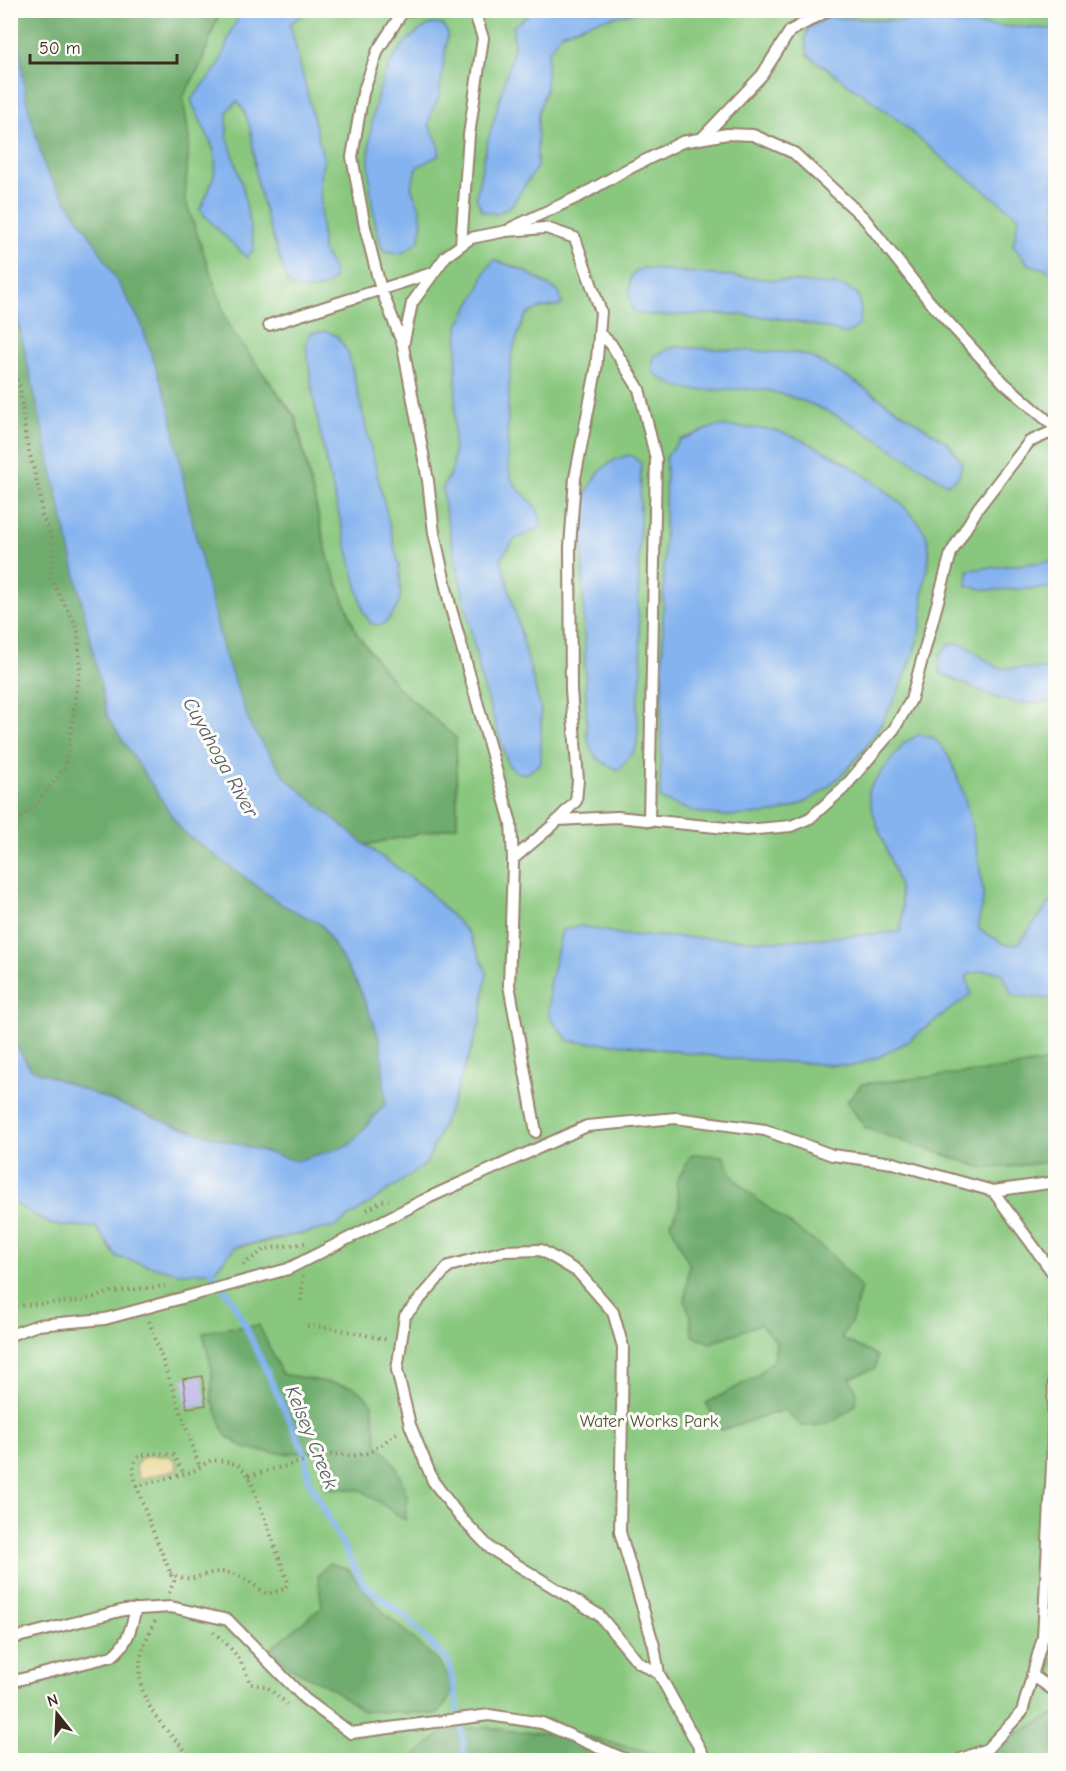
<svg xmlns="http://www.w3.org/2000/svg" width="1066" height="1771" font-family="'Comic Neue',sans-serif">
<rect width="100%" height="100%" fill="#fdfcf7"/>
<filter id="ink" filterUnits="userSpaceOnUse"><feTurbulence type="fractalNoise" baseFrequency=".0167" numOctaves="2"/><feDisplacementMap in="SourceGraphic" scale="12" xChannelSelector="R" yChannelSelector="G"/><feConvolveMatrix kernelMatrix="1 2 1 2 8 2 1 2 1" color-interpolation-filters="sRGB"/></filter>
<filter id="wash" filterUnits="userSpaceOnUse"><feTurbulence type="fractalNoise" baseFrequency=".008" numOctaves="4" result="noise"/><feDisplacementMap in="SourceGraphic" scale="24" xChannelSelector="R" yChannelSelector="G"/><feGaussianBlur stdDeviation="1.35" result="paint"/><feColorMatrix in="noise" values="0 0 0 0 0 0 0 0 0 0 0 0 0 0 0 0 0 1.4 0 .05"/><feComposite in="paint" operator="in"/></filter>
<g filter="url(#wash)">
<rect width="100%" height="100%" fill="#f3dcbd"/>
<!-- green -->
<path fill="#89c77e" stroke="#62784e" stroke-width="1.5" d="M220,11H1055V1760H11L10,1199L52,1225L96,1227L117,1257L213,1272L235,1247L278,1240L426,1164L454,1099L480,1023L424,887L365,845L457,826L456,738L396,686L357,634L328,558L296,417L229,327L185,199L189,139L183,97L200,66Z"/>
<!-- forest -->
<path fill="#6eac6d" stroke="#546b46" stroke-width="1.5" d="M10,11H220L200,66L183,97L189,139L185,199L229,327L295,417L328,558L357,634L396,686L456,738L457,826L365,845L322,925L358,985L381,1039L386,1103L350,1145L296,1162L173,1125L31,1069L11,1038Z
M1055,1060V1161L1009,1167L983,1168L865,1128L847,1101L862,1084L1004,1069Z
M692,1154L723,1156L734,1178L760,1202L831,1254L861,1288L852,1321L841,1338L877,1356L876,1368L850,1378L857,1392L856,1405C838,1420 824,1428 801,1426L785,1410L721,1430L706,1403L754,1378L774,1360L776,1341L760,1324L710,1343L692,1335L690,1314L685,1301L689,1264L670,1223L679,1207L676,1182Z
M259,1325L282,1374L354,1387L367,1398L372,1404L377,1442L396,1466L407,1495L405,1520L361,1490L324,1488L318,1450L286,1454L247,1449L226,1436L212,1400V1370L203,1333C223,1326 239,1328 259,1325Z
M329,1563L348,1569L381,1610L437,1660L449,1677L451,1695L439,1714L363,1711L331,1688L289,1667L271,1648L322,1607L318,1576Z
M1055,1714V1760H974L987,1749Z
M486,1727L518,1732L577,1734L661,1755L671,1760H410L444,1731Z"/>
<!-- sand -->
<path fill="#eeda9e" stroke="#94825e" stroke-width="1.5" d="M147,1456H170L176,1462L177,1470L139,1479L136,1467L140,1459Z"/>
<!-- water -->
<path fill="#84b3ef" stroke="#606e86" stroke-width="1.5" d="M17,10L16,19L26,99L46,171L94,241L141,323L170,409L188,503L223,650L251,727L287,779L365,845L424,887L469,934L487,972L480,1023L454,1099L426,1164L335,1227L235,1247L213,1272L178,1273L117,1257L96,1227L52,1225L12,1202L11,1038L31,1069L173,1125L296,1161L350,1145L386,1103L380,1039L358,985L322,925L281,904L182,831L108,718L11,290L10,11Z
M535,10L664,11L632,13L595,21L562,33L548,52L546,90L538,113L537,167L512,205L497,214L482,211L476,197L486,147L514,48L513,26Z
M242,11H307L290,24L324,160L320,178L322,249L333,269L334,279C322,292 303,294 288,284C278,252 266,219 258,186C252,160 256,121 237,101L227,112V135L243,188L254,248L247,258C232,241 212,227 200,209C229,154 212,150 191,100L219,65L231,31Z
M827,17L1055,29V272L1028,264L1013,245L1019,217L942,158L894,117L808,55L805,39L809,27Z
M431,24L443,25L448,33L439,97L431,113L429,125L438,142L440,155L417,167L411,187L420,208L422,226L419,241L401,254L383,250C360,185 359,58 431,24Z
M494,260L525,271L559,292L562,305L540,308L526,315C521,327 515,341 512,354C509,374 504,461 511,478C521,500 540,498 541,527L514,540L501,558L541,710V763L526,774L516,772L508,764L482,682L445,509L443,488L453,468L458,326L478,291L486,270Z
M641,268L843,286L858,294L861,310L859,326L846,334C808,322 763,315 722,314C692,314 665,318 634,313L629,296L631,276Z
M326,331L337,336L348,352L399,565C401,591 405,607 382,625L371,624L364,613C341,523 316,435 306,343L311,333Z
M674,347L797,353L811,357L849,378L948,443L962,463L958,478L947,484C892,450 835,405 769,391C726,382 690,405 652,371L654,356Z
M717,426C735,427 754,427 772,430C814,438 908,496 926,535C934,554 924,575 923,594C922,604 923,615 921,625C906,694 853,794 779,812C769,814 758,814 747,815C716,818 688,813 660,798L666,457L680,440Z
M630,455L641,463L638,609L642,669L637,708L638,731L636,748L619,770C599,763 590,755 587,734L581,502C596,477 601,461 630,455Z
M1055,561V588L988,590L967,586L968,570Z
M950,643L963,644L998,668L1055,669V701C1004,709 984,692 940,673V654Z
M920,734C924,735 930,736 933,738C962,757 980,859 983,893C985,905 977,916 979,929L1006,945L1019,943L1055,896V996L1046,999L1012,995L1003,974C988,969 980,970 966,976L971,994L907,1042L881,1056L853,1066L735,1059L629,1045L569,1041L549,1017V985L562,930L581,926L624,935L779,941L900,932C912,885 874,836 868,790L904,743Z"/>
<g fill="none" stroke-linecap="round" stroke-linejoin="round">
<!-- stream -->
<path stroke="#84b3ef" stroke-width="6" d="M213,1272L237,1308L306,1456L308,1479L364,1585L405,1616L449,1663L463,1738L464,1760"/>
</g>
<g id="blocks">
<!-- building -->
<path fill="#c1baeb" d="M202,1376L206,1405L187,1408L183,1379Z"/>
</g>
</g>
<g filter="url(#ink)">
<use href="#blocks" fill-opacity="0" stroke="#97836e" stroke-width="1.5"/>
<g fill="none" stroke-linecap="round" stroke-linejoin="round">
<defs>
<path id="service" d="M703,137L762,75L790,31L829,10
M511,228L582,195L624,171L682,142L727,134L753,135L794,153L864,218L929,301L1004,383L1056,428
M461,245L469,135L483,38L474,11L469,10
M269,325L432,273
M599,333L611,344L639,389L656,459L649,821
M403,345L380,286L365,227L352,157L363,93L378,50L403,11L412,10
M558,820L617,817L746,830L791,826L810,818L843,789L894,729L911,700L951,553L978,508L1029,442L1056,430
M513,859L552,826L576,801L578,780L571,690L570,547L575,478L596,370L601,312L575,238L546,228L506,231L471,238L446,256L412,303L403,346L428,481L434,533L450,605L511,823L513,859V864L509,985L536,1132
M993,1191L1056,1182
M10,1335L38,1325L105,1319L288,1269L430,1197L587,1126L676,1118L765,1130L832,1155L893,1163L993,1191L1056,1277
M10,1639L124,1610L171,1607L228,1620L305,1699L351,1733L489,1715L542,1723L627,1760
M659,1674L638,1662L599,1615L491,1549L460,1517L433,1481L410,1425L397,1370L405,1316L449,1266L504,1251L541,1250L578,1272L613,1312L623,1347L620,1532L654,1646L659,1674L706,1760
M1032,1675L1056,1692
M10,1682L112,1656C128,1644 131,1628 136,1609
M959,1760L987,1749L1022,1712L1043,1637L1052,1466L1056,1293"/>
</defs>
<!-- service casing -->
<use href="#service" stroke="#97836e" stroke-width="14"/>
<!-- path -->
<path stroke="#97836e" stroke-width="4" stroke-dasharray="1.5 4.5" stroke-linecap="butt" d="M10,363L20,388L26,439L41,499L42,515L55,545L50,577L78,630L80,668L66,766L35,806L10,827
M367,1210L382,1201L389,1200
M243,1265L265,1249L305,1243
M301,1301L303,1276
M10,1306L82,1301L111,1292L165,1286
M149,1321L200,1468
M307,1326L332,1328L389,1340
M249,1476L321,1456L336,1454L351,1456L369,1453L397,1433
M137,1486C133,1474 131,1466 139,1456L154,1453L174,1455L184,1474
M169,1593L174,1581C160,1549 147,1518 137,1486L192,1472L211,1460L224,1461L238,1465L249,1476L288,1582L285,1589L267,1594C252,1584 241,1573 221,1572C199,1572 194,1586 170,1573
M155,1621C150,1632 143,1644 141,1656C132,1701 166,1729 194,1760
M213,1632C232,1647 243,1661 250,1684L266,1686L287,1704
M1053,1672L1056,1659"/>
<!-- service -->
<use href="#service" stroke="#fff" stroke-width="10"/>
</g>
</g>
<g text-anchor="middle" stroke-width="6" stroke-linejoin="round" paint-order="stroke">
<!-- park labels -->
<g font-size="18" fill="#52593b" stroke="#fdfcf7">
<text x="649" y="1427">Water Works Park</text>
</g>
<!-- water labels -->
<g font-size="20" font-style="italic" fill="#555a67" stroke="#fdfcf7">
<text transform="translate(221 757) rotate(61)" y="7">Cuyahoga River</text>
<text transform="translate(312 1437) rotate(68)" y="7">Kelsey Creek</text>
</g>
</g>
<!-- margin -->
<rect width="1066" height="1771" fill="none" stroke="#fdfcf7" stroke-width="36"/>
<!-- north arrow -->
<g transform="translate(57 1714) rotate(342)" stroke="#fdfcf7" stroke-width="4.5" paint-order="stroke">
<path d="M0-4.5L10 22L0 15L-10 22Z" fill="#3b2a1e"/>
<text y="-9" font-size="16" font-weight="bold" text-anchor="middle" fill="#3b2a1e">N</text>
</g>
<!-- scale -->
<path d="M30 54v9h147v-9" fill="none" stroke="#3b2a1e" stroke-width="3"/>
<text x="39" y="54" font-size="18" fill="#3b2a1e" stroke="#fdfcf7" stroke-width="4.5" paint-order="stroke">50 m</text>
</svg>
